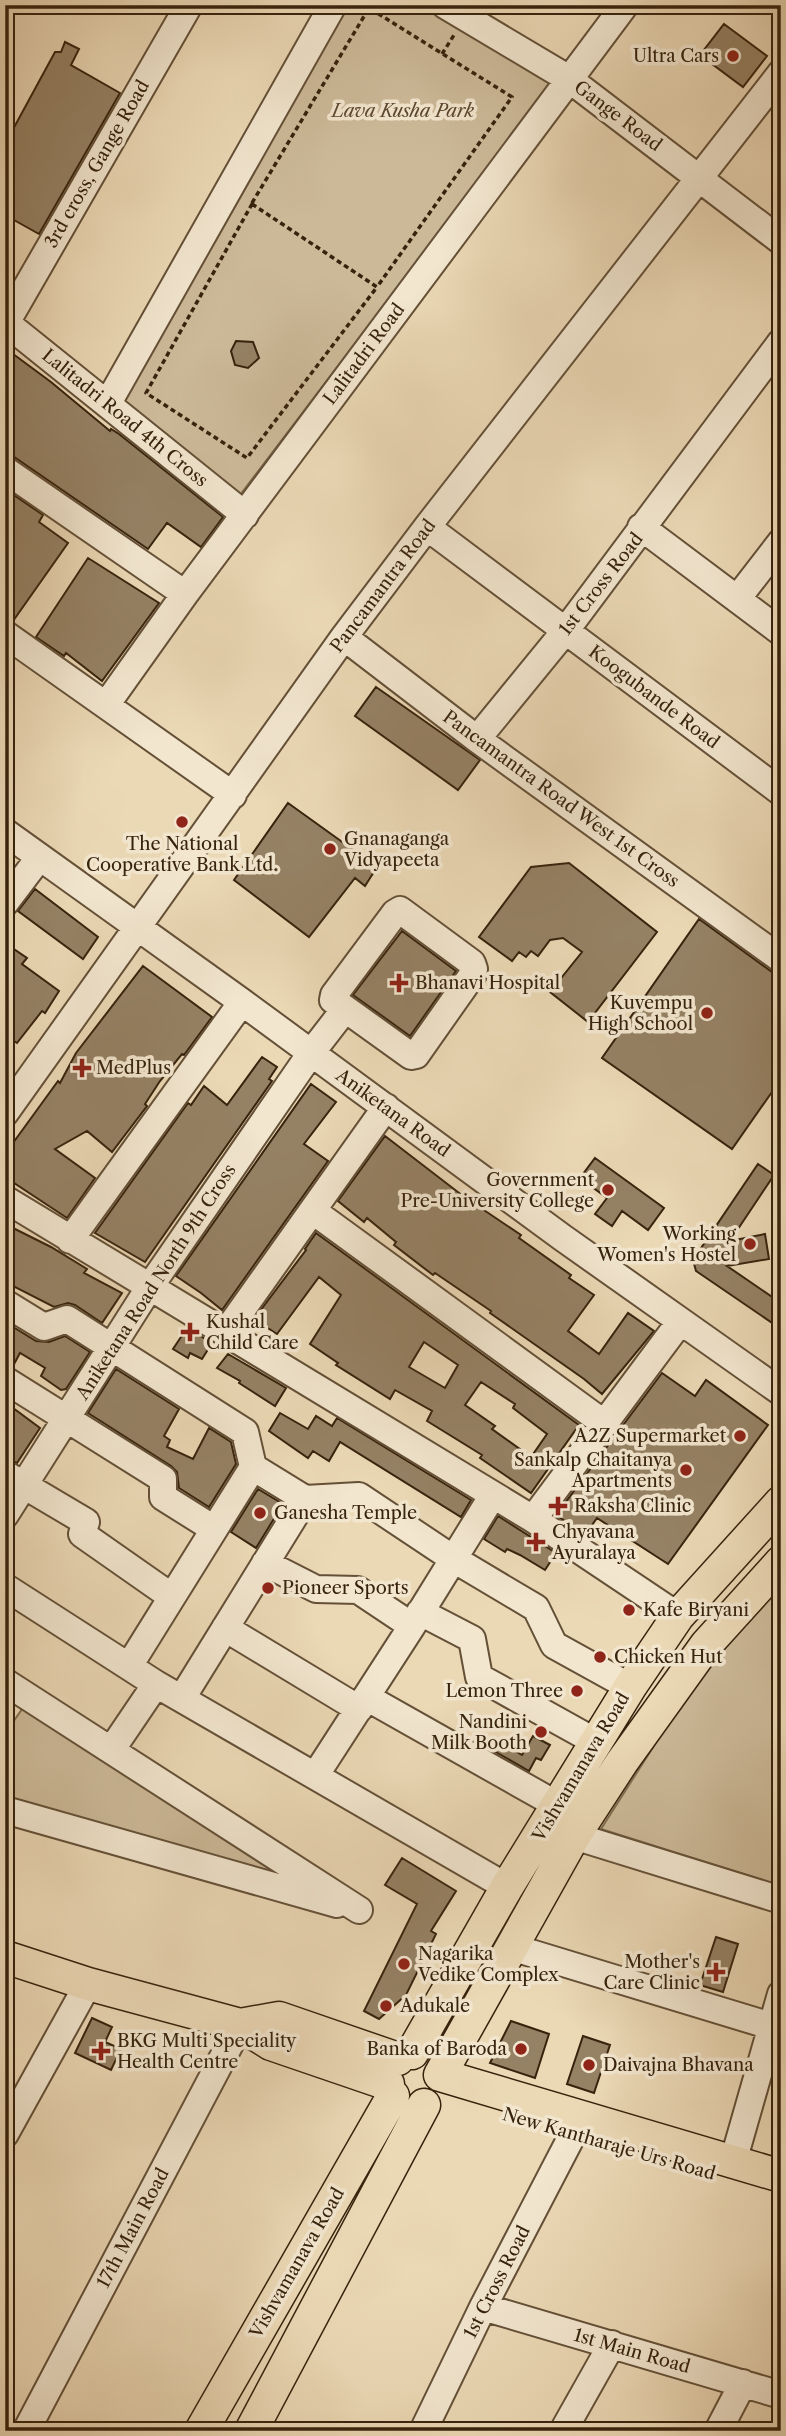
<svg xmlns="http://www.w3.org/2000/svg" width="786" height="2436" font-family="'Libre Caslon Text',serif">
<rect width="100%" height="100%" fill="#ebd8b5"/>
<filter id="stains"><feTurbulence type="fractalNoise" baseFrequency=".00286" numOctaves="4"/><feColorMatrix values="0 0 0 0 .2 0 0 0 0 .09 0 0 0 0 .02 0 0 0 .5 -.17"/></filter>
<radialGradient id="worn" r=".72"><stop offset=".6" stop-color="#630" stop-opacity="0"/><stop offset="1" stop-color="#630" stop-opacity=".3"/></radialGradient>
<!-- green -->
<path fill="#ccb998" stroke="#826e52" stroke-width="2" d="M344,5H431L554,82L240,495L123,400Z
M781,1580V1886L601,1829L713,1653Z
M24,1706L306,1887L5,1801V1734Z"/>
<!-- building -->
<path fill="#958164" stroke="#37230d" stroke-width="2" fill-rule="evenodd" d="M724,24L767,56L743,87L700,55Z
M65,42L79,49L71,65L120,93L39,234L5,215V144L55,52H61Z
M236,341L253,342L259,358L248,368L235,365L231,351Z
M5,348L51,382L110,431L111,429L119,434L223,517L201,547L167,523L148,549L14,457L5,454Z
M5,489L43,515L39,522L68,543L13,621L5,618Z
M88,558L159,603L102,681L66,653L64,656L36,637Z
M376,687L480,760L458,790L355,716Z
M288,803L377,867L365,886L355,878L309,937L234,880Z
M569,863L657,932L588,1022L550,992L582,952L563,938L550,940L538,956L531,951L526,957L519,952L512,961L479,937L531,867Z
M35,889L98,937L83,959L18,911Z
M699,919L772,972L781,975V1079L732,1149L602,1058Z
M402,931L456,971L410,1036L353,995Z
M5,943L27,958L22,964L59,991L45,1013L42,1011L17,1043L5,1035Z
M143,966L212,1017L184,1055L182,1054L160,1081L145,1104L147,1106L112,1152L87,1131L55,1149L95,1178L67,1218L5,1177V1154L58,1081L60,1083L76,1053Z
M262,1057L277,1067L269,1079L272,1081L145,1262L95,1233L188,1103L191,1105L204,1086L227,1105Z
M311,1084L336,1102L304,1144L328,1161L222,1310L201,1293L176,1276Z
M385,1136L463,1196L521,1235L519,1238L571,1275L569,1278L594,1295L568,1331L599,1354L628,1313L654,1331L602,1394L584,1379L490,1313L491,1311L435,1273L433,1275L394,1245L396,1242L367,1218L364,1222L338,1201Z
M595,1158L664,1208L648,1230L622,1211L612,1226L595,1214L607,1198L580,1178Z
M758,1164L774,1175L730,1241L765,1234L769,1259L727,1266L781,1303V1329L696,1271L693,1260Z
M5,1224L51,1247L87,1269L84,1273L122,1293L102,1323L75,1305L68,1303L54,1307L5,1282Z
M316,1233L579,1425L531,1493L480,1458L482,1455L427,1421L432,1411L395,1390L390,1399L336,1365L338,1363L310,1344L341,1295L319,1277L277,1334L254,1319L306,1250L305,1249ZM424,1342L458,1365L445,1388L409,1367ZM481,1382L515,1404L513,1408L547,1434L531,1457L492,1429L495,1426L465,1405Z
M5,1322L36,1341L49,1342L65,1336L90,1352L66,1389L61,1390L41,1376L45,1368L20,1353L13,1366L5,1364Z
M187,1328L212,1343L202,1359L190,1353L188,1358L173,1349Z
M228,1354L286,1388L275,1406L239,1383L240,1381L217,1368Z
M116,1369L179,1409L164,1436L170,1440L167,1447L193,1459L209,1428L231,1442L236,1464L209,1507L179,1488L177,1472L171,1466L88,1413Z
M662,1373L695,1396L706,1380L768,1425L668,1564L597,1518L585,1535L556,1515Z
M5,1402L40,1428L17,1463L5,1458Z
M280,1413L308,1429L316,1416L332,1426L337,1418L471,1500L461,1517L340,1442L329,1461L313,1451L308,1458L269,1431Z
M258,1489L283,1504L256,1548L231,1532Z
M498,1516L556,1553L545,1570L520,1555L507,1549L505,1552L484,1539Z
M533,1736L550,1745L541,1760L536,1758L529,1771L494,1751L500,1742L522,1755Z
M402,1858L456,1891L431,1931L436,1934L406,1995L379,2019L364,2011L417,1904L385,1885Z
M716,1937L738,1944L723,1992L700,1985Z
M92,2018L112,2027L105,2042L121,2049L111,2070L75,2053Z
M511,2021L549,2034L535,2078L490,2063Z
M583,2036L610,2045L594,2093L567,2084Z"/>
<g fill="none" stroke-linecap="round" stroke-linejoin="round">
<defs>
<path id="minor" d="M445,5L569,79L781,241
M5,322L245,515
M6,323L189,5
M108,403L333,5
M5,470L185,594
M427,527L781,792
M641,527L781,632
M737,599L781,542
M5,634L233,795
M344,637L477,739L781,959
M106,705L185,594L625,5
M477,739L566,630L781,342
M5,832L242,1002L563,1238L781,1392
M5,903L39,858
M400,910L472,963L474,969L473,974L416,1055L411,1056L333,1000L334,995L395,913Z
M5,1113L344,637L427,527L781,73
M5,1199L533,1519L678,1616
M313,1211L605,1424
M70,1240L242,1002
M5,1303L44,1327L67,1319L245,1432L253,1467L129,1666
M226,1332L386,1107
M5,1380L163,1479V1497L214,1529
M253,1467L305,1499L359,1496L452,1558L536,1608L554,1645L630,1687
M5,1474L86,1522L82,1534L172,1597
M5,1515L149,1288L311,1053L345,1009
M533,1519L680,1322
M265,1563L316,1589L358,1590L412,1626
M5,1587L156,1684L507,1887
M420,1612L472,1639L479,1677L596,1742
M225,1628L359,1709
M5,1682L359,1910
M366,1697L559,1806
M182,1698L305,1499
M112,1749L156,1684
M315,1776L412,1626L493,1495
M5,1810L337,1904
M574,1836L781,1900
M511,1947L781,2029
M5,2134L88,1984
M733,2162L781,1994
M483,2307L781,2395
M26,2431L240,2025
M423,2431L483,2307L573,2134
M563,2431L612,2344
M718,2431L743,2383"/>
<path id="major" d="M781,1562L706,1645L622,1762L574,1836L440,2075L781,2176
M5,1957L88,1984L240,2025L271,2044L388,2084
M240,2025L279,2018L398,2059
M412,2053L507,1887L630,1687L678,1616L781,1502
M201,2431L393,2096
M251,2431L424,2105"/>
</defs>
<!-- minor casing -->
<use href="#minor" stroke="#645037" stroke-width="30"/>
<!-- major casing -->
<use href="#major" stroke="#37230d" stroke-width="35"/>
<!-- path -->
<path stroke="#37230d" stroke-width="3.5" stroke-dasharray="5 3.5" stroke-linecap="butt" d="M442,54L454,35
M252,203L369,8L512,97L377,287
M252,204L377,287L247,458L146,393Z"/>
<!-- minor -->
<use href="#minor" stroke="#f2e6cf" stroke-width="26"/>
<!-- major -->
<use href="#major" stroke="#ebd8b5" stroke-width="32"/>
</g>
<!-- markers -->
<g fill="#8f2418" stroke="#f2e6cf" stroke-width="2.5">
<circle cx="733" cy="56" r="7"/>
<circle cx="182" cy="822" r="7"/>
<circle cx="330" cy="849" r="7"/>
<path d="M395.5 972.5h7v7h7v7h-7v7h-7v-7h-7v-7h7z"/>
<circle cx="707" cy="1013" r="7"/>
<path d="M78.5 1057.5h7v7h7v7h-7v7h-7v-7h-7v-7h7z"/>
<circle cx="608" cy="1190" r="7"/>
<circle cx="750" cy="1244" r="7"/>
<path d="M186.5 1321.5h7v7h7v7h-7v7h-7v-7h-7v-7h7z"/>
<circle cx="740" cy="1436" r="7"/>
<circle cx="686" cy="1470" r="7"/>
<path d="M554.5 1495.5h7v7h7v7h-7v7h-7v-7h-7v-7h7z"/>
<circle cx="260" cy="1513" r="7"/>
<path d="M532.5 1531.5h7v7h7v7h-7v7h-7v-7h-7v-7h7z"/>
<circle cx="268" cy="1588" r="7"/>
<circle cx="629" cy="1610" r="7"/>
<circle cx="600" cy="1657" r="7"/>
<circle cx="577" cy="1691" r="7"/>
<circle cx="541" cy="1732" r="7"/>
<circle cx="404" cy="1964" r="7"/>
<path d="M712.5 1961.5h7v7h7v7h-7v7h-7v-7h-7v-7h7z"/>
<circle cx="386" cy="2006" r="7"/>
<circle cx="521" cy="2049" r="7"/>
<path d="M97.5 2040.5h7v7h7v7h-7v7h-7v-7h-7v-7h7z"/>
<circle cx="589" cy="2065" r="7"/>
</g>
<g text-anchor="middle" stroke-width="7" stroke-linejoin="round" paint-order="stroke">
<!-- poi labels -->
<g font-size="18" fill="#37230d" stroke="#f2e6cf" text-anchor="start">
<text x="719" y="62" text-anchor="end">Ultra Cars</text>
<text x="344" y="845">Gnanaganga<tspan x="344" dy="21">Vidyapeeta</tspan></text>
<text x="182" y="850" text-anchor="middle">The National<tspan x="182" dy="21">Cooperative Bank Ltd.</tspan></text>
<text x="415" y="989">Bhanavi Hospital</text>
<text x="693" y="1009" text-anchor="end">Kuvempu<tspan x="693" dy="21">High School</tspan></text>
<text x="96" y="1074">MedPlus</text>
<text x="594" y="1186" text-anchor="end">Government<tspan x="594" dy="21">Pre-University College</tspan></text>
<text x="736" y="1240" text-anchor="end">Working<tspan x="736" dy="21">Women's Hostel</tspan></text>
<text x="206" y="1328">Kushal<tspan x="206" dy="21">Child Care</tspan></text>
<text x="726" y="1442" text-anchor="end">A2Z Supermarket</text>
<text x="672" y="1466" text-anchor="end">Sankalp Chaitanya<tspan x="672" dy="21">Apartments</tspan></text>
<text x="574" y="1512">Raksha Clinic</text>
<text x="274" y="1519">Ganesha Temple</text>
<text x="552" y="1538">Chyavana<tspan x="552" dy="21">Ayuralaya</tspan></text>
<text x="282" y="1594">Pioneer Sports</text>
<text x="643" y="1616">Kafe Biryani</text>
<text x="614" y="1663">Chicken Hut</text>
<text x="563" y="1697" text-anchor="end">Lemon Three</text>
<text x="527" y="1728" text-anchor="end">Nandini<tspan x="527" dy="21">Milk Booth</tspan></text>
<text x="418" y="1960">Nagarika<tspan x="418" dy="21">Vedike Complex</tspan></text>
<text x="700" y="1968" text-anchor="end">Mother's<tspan x="700" dy="21">Care Clinic</tspan></text>
<text x="400" y="2012">Adukale</text>
<text x="117" y="2047">BKG Multi Speciality<tspan x="117" dy="21">Health Centre</tspan></text>
<text x="507" y="2055" text-anchor="end">Banka of Baroda</text>
<text x="603" y="2071">Daivajna Bhavana</text>
</g>
<!-- park labels -->
<g font-size="18" font-style="italic" fill="#5c4830" stroke="#f2e6cf">
<text x="403" y="117">Lava Kusha Park</text>
</g>
<!-- street labels -->
<g font-size="18" fill="#37230d" stroke="#f2e6cf">
<text transform="translate(618 116) rotate(37)" y="6">Gange Road</text>
<text transform="translate(97 164) rotate(-60)" y="6">3rd cross, Gange Road</text>
<text transform="translate(364 354) rotate(-53)" y="6">Lalitadri Road</text>
<text transform="translate(125 418) rotate(39)" y="6">Lalitadri Road 4th Cross</text>
<text transform="translate(601 584) rotate(-52)" y="6">1st Cross Road</text>
<text transform="translate(383 586) rotate(-53)" y="6">Pancamantra Road</text>
<text transform="translate(654 697) rotate(37)" y="6">Koogubande Road</text>
<text transform="translate(561 799) rotate(36)" y="6">Pancamantra Road West 1st Cross</text>
<text transform="translate(393 1113) rotate(36)" y="6">Aniketana Road</text>
<text transform="translate(156 1282) rotate(-57)" y="6">Aniketana Road North 9th Cross</text>
<text transform="translate(581 1767) rotate(-59)" y="6">Vishvamanava Road</text>
<text transform="translate(609 2144) rotate(16)" y="6">New Kantharaje Urs Road</text>
<text transform="translate(133 2228) rotate(-62)" y="6">17th Main Road</text>
<text transform="translate(297 2263) rotate(-60)" y="6">Vishvamanava Road</text>
<text transform="translate(497 2282) rotate(-63)" y="6">1st Cross Road</text>
<text transform="translate(632 2351) rotate(16)" y="6">1st Main Road</text>
</g>
</g>
<!-- margin -->
<rect width="786" height="2436" fill="none" stroke="#ebd8b5" stroke-width="28"/>
<rect x="7" y="7" width="772" height="2422" fill="none" stroke="#37230d" stroke-width="3.5"/>
<rect x="14" y="14" width="758" height="2408" fill="none" stroke="#37230d" stroke-width="2"/>
<rect width="100%" height="100%" filter="url(#stains)"/>
<rect width="100%" height="100%" fill="url(#worn)"/>
</svg>
